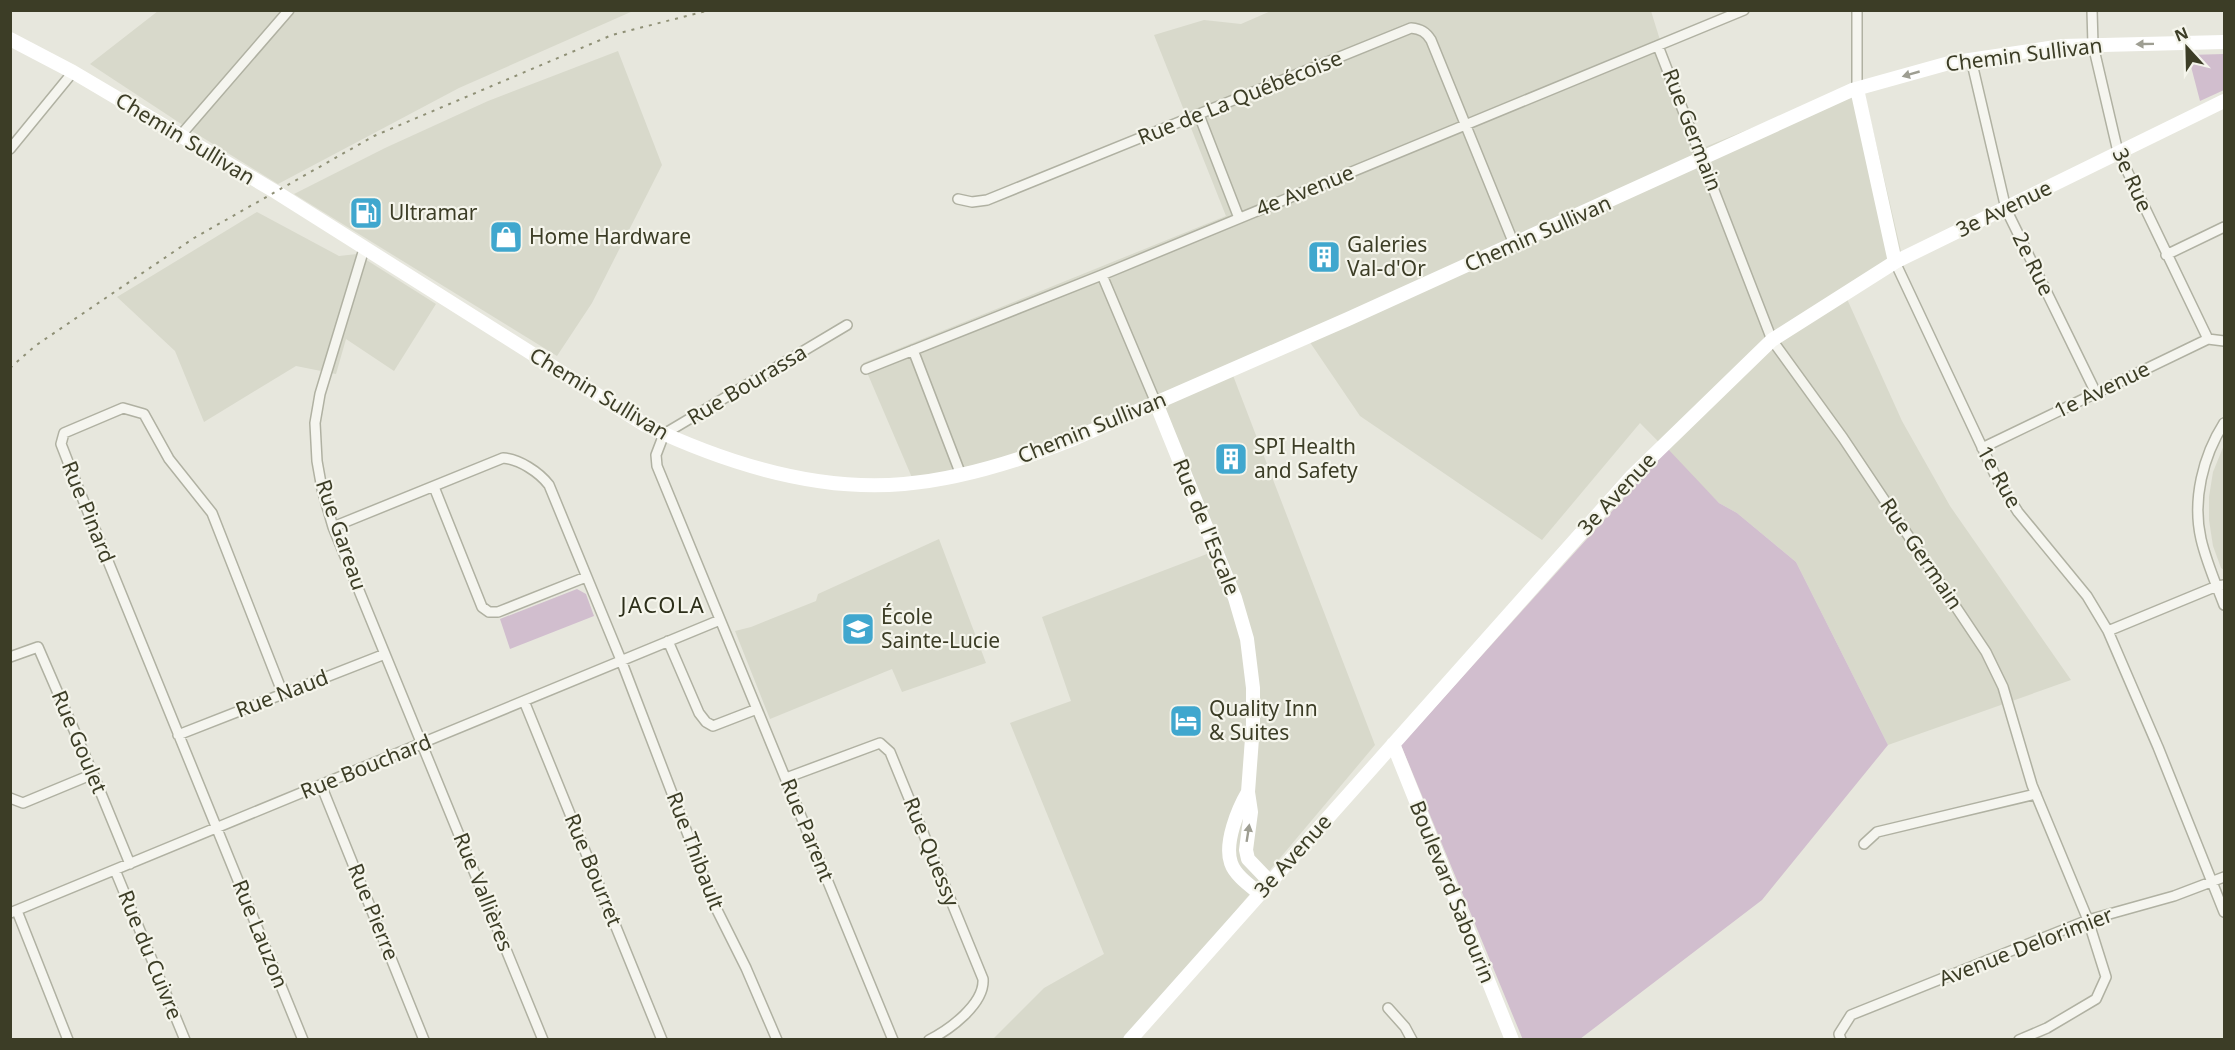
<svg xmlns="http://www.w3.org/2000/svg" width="2235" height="1050" font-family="'Noto Sans',sans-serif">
<rect width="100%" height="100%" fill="#e7e7dd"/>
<!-- built -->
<path fill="#d8d9cb" d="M1273,10L1651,11L1660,40L1705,147L1862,83L1904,264L1847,299L1902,421L1950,506L2071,680L1888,745L1796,562L1737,513L1719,503L1640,423L1542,540L1360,416L1303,332L1229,365L1375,745L1134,1032L1137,1039H993L1044,988L1104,954L1010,723L1071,701L1042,617L1220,549L1159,399L975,471L913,480L863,363L1226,216L1154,35L1204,20L1241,24Z
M158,11H633L459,88L278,184L192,131L90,64Z
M618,51L662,165L592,303L557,356L294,194L385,148L488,101Z
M257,212L339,256L357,254L436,304L394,371L346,339L336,374L296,366L204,422L175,351L117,297Z
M2224,445V570L2221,568L2213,546L2209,520V497L2213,472Z
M939,539L986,663L902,692L892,669L770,719L735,631L751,627L816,601L818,594Z"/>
<!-- green -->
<path fill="#d1bece" d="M2224,54V90L2200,101L2188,55Z
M1668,449L1719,503L1737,513L1796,562L1888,745L1762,900L1580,1039L1523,1040L1401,745Z
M577,589L586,594L594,616L510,649L500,619Z"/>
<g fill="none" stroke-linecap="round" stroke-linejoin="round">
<defs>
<path id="street" d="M2092,10L2093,45L2118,152L2208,339
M1658,46L1772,340L1843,438L1986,652L2003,687L2032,785L2088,920L2106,977L2096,999L2047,1028L2019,1040
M1971,59L2006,209L2096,393
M1857,89V10
M1199,115L1239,218
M180,136L289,10
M10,149L73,72
M958,199L972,202L987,200L1411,28C1421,29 1426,32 1431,40L1514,244
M364,249L320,394L315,423L317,461L322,489L333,527L543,1040
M2166,255L2224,227
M1895,262L1997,479L2018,512L2087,596L2108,631L2158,747L2224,912
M1102,275L1156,403
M847,325L664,434L656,455L657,466L893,1040
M913,350L961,475
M866,369L1102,275L1744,10
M2224,423C2203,456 2192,500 2201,539C2206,561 2216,584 2224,605
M1982,448L2208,339L2224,341
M434,487L482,607L489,612H498L586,577
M333,527L503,458C519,459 539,472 549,485L621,660L716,908L746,968L777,1040
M2108,631L2217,586L2224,585
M668,641L699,713L706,722L713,726L757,709
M10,657L38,647L93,774L130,864
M283,694L212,513L169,459L144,414L123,408L64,433L61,444L77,485L303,1040
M524,701L662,1040
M178,735L385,654
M786,778L880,743L890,752L983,979C985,1004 949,1030 929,1040
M321,785L424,1040
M10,798L23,803L93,774
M1864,844L1877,832L2036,794
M115,870L185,1040
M17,911L68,1040
M10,913L720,620
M1388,1008L1405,1027L1412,1040
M1841,1040L1839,1034L1851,1015L2088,920L2174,896L2224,877"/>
</defs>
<!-- street casing -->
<use href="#street" stroke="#b0b1a2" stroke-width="12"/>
<!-- street -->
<use href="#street" stroke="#f5f5ef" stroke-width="9"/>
<!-- secondary -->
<path stroke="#fff" stroke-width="14" d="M10,39L73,72L276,192L645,425C725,463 816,492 904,484C962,479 1018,461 1071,440L1348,319L1852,90L1949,63L2062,46L2224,42
M1857,89L1895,262
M1156,403L1235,598L1247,639L1253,688V725L1248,792L1251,812L1246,850L1248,859L1270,882
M1393,744L1512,1040
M1248,792C1238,809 1224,843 1231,863C1235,875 1249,885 1259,893
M1130,1040L1632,476L1772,340L1895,262L2224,101"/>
<!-- rail -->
<path stroke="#8f9076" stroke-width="2" stroke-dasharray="3 6" stroke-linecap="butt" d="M10,368L35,346L194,238L374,136L612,35L710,10"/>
</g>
<!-- one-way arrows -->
<defs><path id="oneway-solid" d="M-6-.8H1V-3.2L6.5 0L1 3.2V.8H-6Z" transform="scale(1.5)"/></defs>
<g fill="#9e9e92">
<use href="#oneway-solid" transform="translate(2145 44) rotate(179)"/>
<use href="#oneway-solid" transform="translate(1911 74) rotate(164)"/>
<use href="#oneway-solid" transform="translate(1248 833) rotate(-81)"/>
</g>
<!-- icons -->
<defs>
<symbol id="fuel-square" viewBox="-11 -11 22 22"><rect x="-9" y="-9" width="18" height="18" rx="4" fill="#40a7ce" stroke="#f5f5ec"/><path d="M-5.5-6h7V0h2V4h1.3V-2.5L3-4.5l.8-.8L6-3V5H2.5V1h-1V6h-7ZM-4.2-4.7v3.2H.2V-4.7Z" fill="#fff"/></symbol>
<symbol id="shop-square" viewBox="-11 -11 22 22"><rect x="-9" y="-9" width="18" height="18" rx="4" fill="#40a7ce" stroke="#f5f5ec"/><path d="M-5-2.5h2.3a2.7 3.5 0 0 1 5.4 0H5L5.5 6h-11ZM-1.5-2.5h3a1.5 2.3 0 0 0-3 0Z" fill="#fff"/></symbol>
<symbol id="building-square" viewBox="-11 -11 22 22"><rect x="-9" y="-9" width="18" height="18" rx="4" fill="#40a7ce" stroke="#f5f5ec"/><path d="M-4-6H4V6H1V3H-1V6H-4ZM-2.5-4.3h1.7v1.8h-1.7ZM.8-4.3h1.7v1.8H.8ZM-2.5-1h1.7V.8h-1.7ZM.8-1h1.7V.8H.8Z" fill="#fff"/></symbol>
<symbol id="school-square" viewBox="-11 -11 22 22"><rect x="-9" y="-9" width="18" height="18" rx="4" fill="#40a7ce" stroke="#f5f5ec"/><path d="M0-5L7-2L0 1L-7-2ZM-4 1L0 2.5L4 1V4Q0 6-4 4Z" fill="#fff"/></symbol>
<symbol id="hotel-square" viewBox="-11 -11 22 22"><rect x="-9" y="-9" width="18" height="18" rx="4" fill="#40a7ce" stroke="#f5f5ec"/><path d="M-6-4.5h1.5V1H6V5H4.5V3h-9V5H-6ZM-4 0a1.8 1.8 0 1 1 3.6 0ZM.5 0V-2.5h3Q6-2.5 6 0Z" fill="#fff"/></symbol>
</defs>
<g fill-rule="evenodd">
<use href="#fuel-square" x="347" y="194" width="38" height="38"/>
<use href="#shop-square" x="487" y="218" width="38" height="38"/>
<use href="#building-square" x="1305" y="238" width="38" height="38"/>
<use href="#building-square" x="1212" y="440" width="38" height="38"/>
<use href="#school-square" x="839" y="610" width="38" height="38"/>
<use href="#hotel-square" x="1167" y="702" width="38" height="38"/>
</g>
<g text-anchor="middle" stroke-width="4.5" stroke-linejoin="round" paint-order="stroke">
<!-- street labels -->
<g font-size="21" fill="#3c3d26" stroke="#f5f5ec">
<text transform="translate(2024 55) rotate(-7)" y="7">Chemin Sullivan</text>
<text transform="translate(1240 98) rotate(-22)" y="7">Rue de La Québécoise</text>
<text transform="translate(1692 130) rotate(69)" y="7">Rue Germain</text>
<text transform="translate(185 139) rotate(31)" y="7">Chemin Sullivan</text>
<text transform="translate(2132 180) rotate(66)" y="7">3e Rue</text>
<text transform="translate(1305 191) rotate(-22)" y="7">4e Avenue</text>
<text transform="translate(2004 209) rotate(-26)" y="7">3e Avenue</text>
<text transform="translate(1538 234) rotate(-24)" y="7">Chemin Sullivan</text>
<text transform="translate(2033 264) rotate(64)" y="7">2e Rue</text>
<text transform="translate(747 385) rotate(-31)" y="7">Rue Bourassa</text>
<text transform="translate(2102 390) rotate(-26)" y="7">1e Avenue</text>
<text transform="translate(599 394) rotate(31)" y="7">Chemin Sullivan</text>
<text transform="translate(1092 428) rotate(-22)" y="7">Chemin Sullivan</text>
<text transform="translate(1999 477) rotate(61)" y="7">1e Rue</text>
<text transform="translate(1617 494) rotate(-47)" y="7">3e Avenue</text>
<text transform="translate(88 512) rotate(68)" y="7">Rue Pinard</text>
<text transform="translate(1206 527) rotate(68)" y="7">Rue de l'Escale</text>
<text transform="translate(341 535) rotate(71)" y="7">Rue Gareau</text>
<text transform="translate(1921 554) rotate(56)" y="7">Rue Germain</text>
<text transform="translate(282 694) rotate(-21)" y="7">Rue Naud</text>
<text transform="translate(79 742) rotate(67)" y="7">Rue Goulet</text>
<text transform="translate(366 767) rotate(-22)" y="7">Rue Bouchard</text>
<text transform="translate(807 830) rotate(68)" y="7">Rue Parent</text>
<text transform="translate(695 851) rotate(69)" y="7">Rue Thibault</text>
<text transform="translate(931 852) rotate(68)" y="7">Rue Quessy</text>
<text transform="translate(1293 856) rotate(-48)" y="7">3e Avenue</text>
<text transform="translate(593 870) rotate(68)" y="7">Rue Bourret</text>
<text transform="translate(483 892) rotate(68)" y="7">Rue Vallières</text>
<text transform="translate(1452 892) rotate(68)" y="7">Boulevard Sabourin</text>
<text transform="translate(373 912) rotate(68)" y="7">Rue Pierre</text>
<text transform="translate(260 934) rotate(68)" y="7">Rue Lauzon</text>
<text transform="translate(2026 947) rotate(-21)" y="7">Avenue Delorimier</text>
<text transform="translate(150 955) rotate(68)" y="7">Rue du Cuivre</text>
</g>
<!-- poi labels -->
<g font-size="21" fill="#3c3d26" stroke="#f5f5ec" text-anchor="start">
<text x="389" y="220">Ultramar</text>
<text x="529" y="244">Home Hardware</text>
<text x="1347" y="252">Galeries<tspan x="1347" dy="24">Val-d'Or</tspan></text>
<text x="1254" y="454">SPI Health<tspan x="1254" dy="24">and Safety</tspan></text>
<text x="881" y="624">École<tspan x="881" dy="24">Sainte-Lucie</tspan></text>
<text x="1209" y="716">Quality Inn<tspan x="1209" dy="24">&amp; Suites</tspan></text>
</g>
<!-- neighbourhood labels -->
<g font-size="22" letter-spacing="1.5" fill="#2c2e19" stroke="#f5f5ec">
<text x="663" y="613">JACOLA</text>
</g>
</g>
<!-- border -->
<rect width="2235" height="1050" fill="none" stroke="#3c3d26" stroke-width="24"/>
<!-- north arrow -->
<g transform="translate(2187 48) rotate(338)" stroke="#f5f5ec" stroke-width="4.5" paint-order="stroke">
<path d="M0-4.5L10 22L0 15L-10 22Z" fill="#3c3d26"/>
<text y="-9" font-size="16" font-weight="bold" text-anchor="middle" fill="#3c3d26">N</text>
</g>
</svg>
